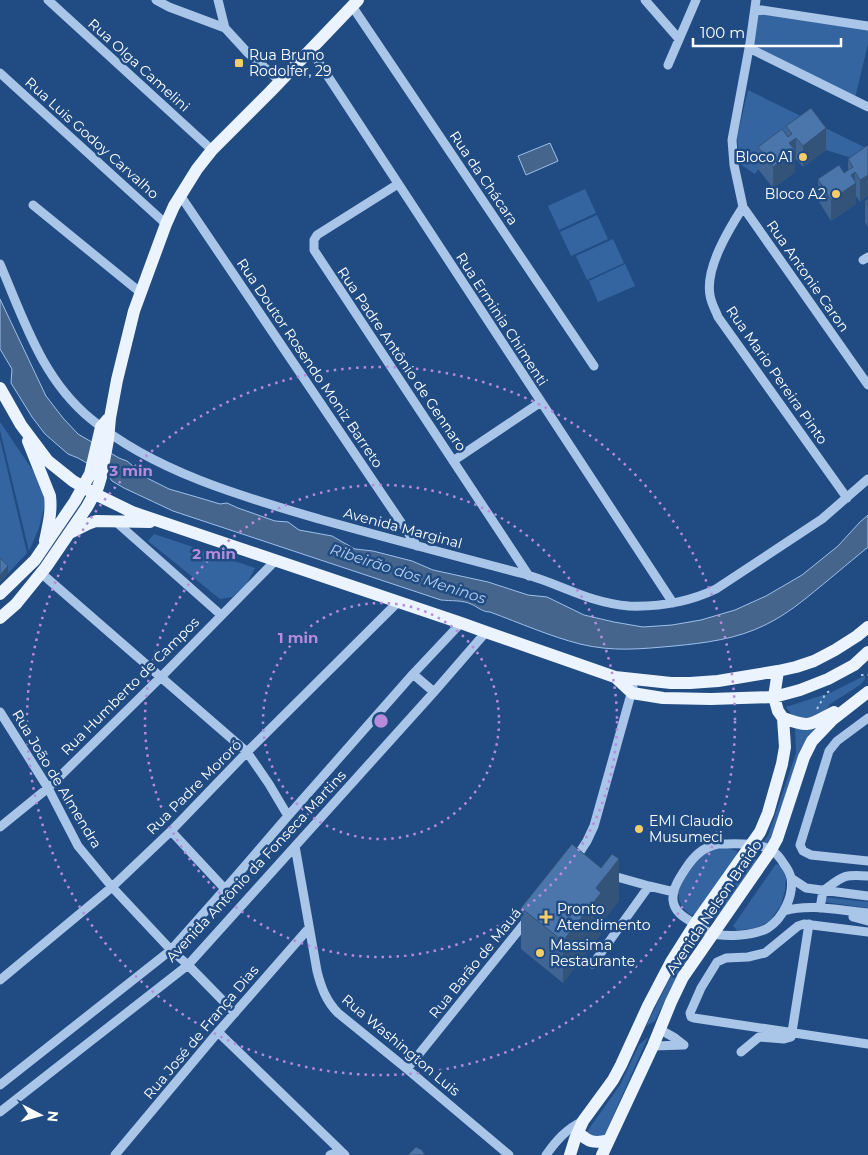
<svg xmlns="http://www.w3.org/2000/svg" width="868" height="1155" font-family="Montserrat,sans-serif">
<rect width="100%" height="100%" fill="#214c83"/>
<!-- green -->
<path fill="#3565a0" d="M756,12L868,27V44L855,98L751,46Z
M748,90L868,149V163L826,150L811,129L758,169L755,174L740,164L737,138Z
M585,189L596,213L559,230L548,206Z
M597,215L608,239L571,256L560,232Z
M613,239L624,263L587,280L576,256Z
M625,264L635,286L598,302L589,281Z
M0,422L42,484L45,503L39,528L29,551L0,430Z
M0,439L27,553L0,582Z
M154,534L255,568L246,585L232,597L220,599L148,541Z
M864,676H865V679L860,685L830,704L827,709L815,720L792,715L786,707L823,695H826Z
M795,726L814,730L805,745L801,749L778,823L771,842L766,846L762,843L766,839L769,833L796,753Z
M715,847L727,848L737,851L736,858L696,914L691,915C669,900 681,880 693,864C695,861 697,856 700,854C704,851 710,849 715,847Z
M752,857L756,859L757,862L714,921L711,917L744,870L752,862Z
M776,864L781,866L786,877L785,890L781,905L770,921L755,929L737,930L733,926Z
M823,897L868,902V908L824,902Z
M701,932L705,936L700,939L677,976L655,1021L646,1026L672,974L697,935Z
M648,1037L603,1139L586,1133L620,1085L639,1045Z"/>
<!-- water -->
<path fill="#46658d" stroke="#9dc0ea" d="M550,143L558,161L526,175L518,156Z
M0,299L46,396L63,418L78,434L119,458L127,461L147,478L169,489L200,498L220,504L227,503L238,508L275,521L288,522L299,530L332,536L355,549L373,551L412,561L433,570L488,582L528,595L547,597L584,615L614,622L643,627L672,625L701,620L735,610L766,596L802,575L838,546L860,522L868,515V547C852,560 837,573 821,586C804,600 786,615 765,625C737,639 705,643 674,646C640,649 613,652 580,644C549,636 520,623 490,612C482,612 478,607 471,604C463,600 450,601 441,600L173,511L124,488L112,481L108,475L78,458L68,454L45,434L32,417L11,383L12,369L0,349Z"/>
<g fill="none" stroke-linecap="round" stroke-linejoin="round">
<!-- path -->
<path stroke="#a9c5e8" stroke-width="2" stroke-dasharray="2.5 4" stroke-linecap="butt" d="M861,675H868
M817,709L826,693L830,691"/>
<!-- minor -->
<path stroke="#a9c5e8" stroke-width="9" d="M48,0L212,150
M156,0L169,7L225,28
M218,0L225,28L247,52L280,81
M645,0L679,39
M756,0L750,43L732,140L734,165L743,207L868,385
M352,6L594,366
M755,9L868,26
M749,48L868,107
M310,49L673,603
M668,65L696,0
M0,73L166,224
M398,184L317,235L314,240V250L529,576
M180,195L417,546
M33,205L141,293
M743,207C729,229 705,268 710,295C711,303 715,309 718,317L847,498
M863,260L868,257
M0,264C24,320 42,379 91,419C153,471 243,497 319,519C387,538 455,556 524,574C561,584 589,603 629,606C659,607 689,602 716,589L822,519L868,479
M453,461L541,402
M115,521L221,615
M41,573L247,752L269,784L288,816
M413,674L434,692
M0,712L48,788L78,846L112,887L171,950L188,965L235,1013
M868,718L837,741L829,751L800,845L803,851L811,855L868,861
M0,827L48,788L161,677L275,561
M171,831L225,889
M718,844C735,844 756,842 771,850C777,853 781,859 784,864C787,868 790,873 791,878C794,896 783,918 768,928C754,936 723,938 708,932C703,929 697,925 692,922C683,917 674,911 673,900C672,889 680,877 686,868C694,856 703,847 718,844Z
M295,846L317,971C321,987 326,1001 338,1013L407,1069L509,1155
M574,861L587,841L594,826L633,687
M610,875L649,886L674,892
M791,878L806,888L868,896
M820,908L823,891C843,876 843,874 868,876
M784,911C811,903 841,911 868,913
M853,917L868,921
M868,932L804,924L798,926L765,953L748,957L726,958L717,962L701,988L690,1013L691,1017L694,1018L868,1044
M593,964L649,886
M0,980L112,887L171,831L247,752L398,602
M659,1029L675,1038L684,1045
M218,1032L345,1155
M653,1046L684,1045
M741,1052L759,1037L784,1039L791,1037L792,1032L809,924
M407,1069L527,920
M0,1085L171,950L225,889L288,816L413,674L461,623
M0,1112L188,965L434,692L486,632
M115,1155L218,1032L309,928
M330,1155L341,1151
M546,1155C556,1141 566,1129 583,1121"/>
<!-- major -->
<path stroke="#ebf3fe" stroke-width="12" d="M0,388L21,425L48,461L73,481L95,494L132,512L461,623L486,632L615,677L671,683H690L718,681L778,671L796,667L814,661L835,650L857,636L868,627
M28,441L50,496C52,512 48,526 45,541
M70,533L88,524L96,521L150,522
M0,594L35,560L75,501L90,474L101,427L108,419
M0,618L16,604L46,567L87,507L98,487L101,477L108,440L110,418L117,380L134,311L166,224L174,206L197,169L212,150L270,92L358,0
M615,677L632,693L663,698L711,699L774,697L800,690L828,679L854,665L868,652
M783,718C811,728 809,725 834,712
M578,1132C588,1142 594,1144 609,1140
M570,1155L575,1139L583,1121L613,1080L621,1065L648,1006L671,962L695,924L760,832L768,813L782,764L785,747L783,718L778,711L774,697L778,671
M602,1155L653,1046L671,1002L683,977L771,850L777,839L804,757L812,741L832,720L868,692"/>
</g>
<!-- wall -->
<path fill="#406593" d="M786,126L826,150L803,167L796,159L795,160V172L773,188L758,169V147L786,135Z
M868,145L860,202L856,196V204L831,221L818,200V179L844,173L848,170V159Z
M868,199V227L865,222V201Z
M619,901L601,923V934L563,983L521,949V908Z"/>
<!-- shaded-wall -->
<path fill="#345378" d="M826,128V150L803,167V146Z
M796,138V159L795,160V172L773,188V167L789,143Z
M855,172V184L856,183V204L831,221V200L851,175Z
M868,175V196L860,202V180Z
M8,566V573L0,582V575Z
M619,859V901L601,923V934L563,983V941L596,888Z"/>
<!-- building -->
<path fill="#4a76ab" stroke="#345378" d="M811,108L826,128L803,146L796,138L789,143L795,150L773,167L758,147L782,129L788,137L792,134L786,126Z
M868,145V175L860,180L855,172L851,175L856,183L831,200L818,179L839,165L844,173L853,167L848,159Z
M868,199V206L865,201Z
M0,558L8,566L0,575Z
M572,844L601,868L612,854L619,859L596,888L601,893L563,941L521,908Z
M416,1147L422,1150L425,1155H408Z"/>
<!-- distance rings -->
<g fill="none" stroke="#b68bdc" stroke-width="2.5" stroke-dasharray="2.5 5">
<circle cx="381" cy="721" r="118"/>
<circle cx="381" cy="721" r="236"/>
<circle cx="381" cy="721" r="354"/>
</g>
<!-- markers -->
<g fill="#f5cd6a" stroke="#214c83" stroke-width="2">
<rect x="234" y="58" width="10" height="10" rx="2.5"/>
<circle cx="803" cy="157" r="5"/>
<circle cx="836" cy="194" r="5"/>
<circle cx="639" cy="829" r="5"/>
<path d="M543.5 909.5h5v5h5v5h-5v5h-5v-5h-5v-5h5z"/>
<circle cx="540" cy="953" r="5"/>
</g>
<g text-anchor="middle" stroke-width="5" stroke-linejoin="round" paint-order="stroke">
<!-- poi labels -->
<g font-size="14" fill="#fff" stroke="#214c83" text-anchor="start">
<text x="249" y="60">Rua Bruno<tspan x="249" dy="16">Rodolfer, 29</tspan></text>
<text x="793" y="162" text-anchor="end">Bloco A1</text>
<text x="826" y="199" text-anchor="end">Bloco A2</text>
<text x="649" y="826">EMI Claudio<tspan x="649" dy="16">Musumeci</tspan></text>
<text x="557" y="914">Pronto<tspan x="557" dy="16">Atendimento</tspan></text>
<text x="550" y="950">Massima<tspan x="550" dy="16">Restaurante</tspan></text>
</g>
<!-- street labels -->
<g font-size="14" fill="#fff" stroke="#214c83">
<text transform="translate(139 65) rotate(42)" y="5">Rua Olga Camelini</text>
<text transform="translate(92 138) rotate(42)" y="5">Rua Luis Godoy Carvalho</text>
<text transform="translate(484 178) rotate(56)" y="5">Rua da Chácara</text>
<text transform="translate(808 276) rotate(55)" y="5">Rua Antonie Caron</text>
<text transform="translate(502 319) rotate(57)" y="5">Rua Erminia Chimenti</text>
<text transform="translate(402 359) rotate(56)" y="5">Rua Padre Antônio de Gennaro</text>
<text transform="translate(310 363) rotate(56)" y="5">Rua Doutor Rosendo Moniz Barreto</text>
<text transform="translate(777 375) rotate(55)" y="5">Rua Mario Pereira Pinto</text>
<text transform="translate(403 528) rotate(15)" y="5">Avenida Marginal</text>
<text transform="translate(130 686) rotate(-45)" y="5">Rua Humberto de Campos</text>
<text transform="translate(57 779) rotate(59)" y="5">Rua João de Almendra</text>
<text transform="translate(194 787) rotate(-45)" y="5">Rua Padre Mororó</text>
<text transform="translate(256 866) rotate(-47)" y="5">Avenida Antônio da Fonseca Martins</text>
<text transform="translate(714 907) rotate(-56)" y="5">Avenida Nelson Braido</text>
<text transform="translate(475 963) rotate(-51)" y="5">Rua Barão de Mauá</text>
<text transform="translate(201 1032) rotate(-50)" y="5">Rua José de França Dias</text>
<text transform="translate(401 1045) rotate(40)" y="5">Rua Washington Luis</text>
</g>
<!-- water labels -->
<g font-size="15" font-style="italic" fill="#b4cff0" stroke="#214c83">
<text transform="translate(408 574) rotate(18)" y="5">Ribeirão dos Meninos</text>
</g>
</g>
<circle cx="381" cy="721" r="8" fill="#b68bdc" stroke="#214c83" stroke-width="2.5"/>
<g font-size="15" text-anchor="middle" font-weight="bold" fill="#b68bdc" stroke="#214c83" stroke-width="5" stroke-linejoin="round" paint-order="stroke">
<text x="131" y="476">3 min</text>
<text x="214" y="559">2 min</text>
<text x="298" y="643">1 min</text>
</g>
<!-- north arrow -->
<g transform="translate(40 1115) rotate(96)" stroke="#214c83" stroke-width="4" paint-order="stroke">
<path d="M0-4L9 19L0 12L-9 19Z" fill="#ffffff"/>
<text y="-8" font-size="14" font-weight="bold" text-anchor="middle" fill="#ffffff">N</text>
</g>
<!-- scale -->
<path d="M693 38v8h148v-8" fill="none" stroke="#ffffff" stroke-width="2.5"/>
<text x="700" y="38" font-size="15" fill="#ffffff" stroke="#214c83" stroke-width="4" paint-order="stroke">100 m</text>
</svg>
